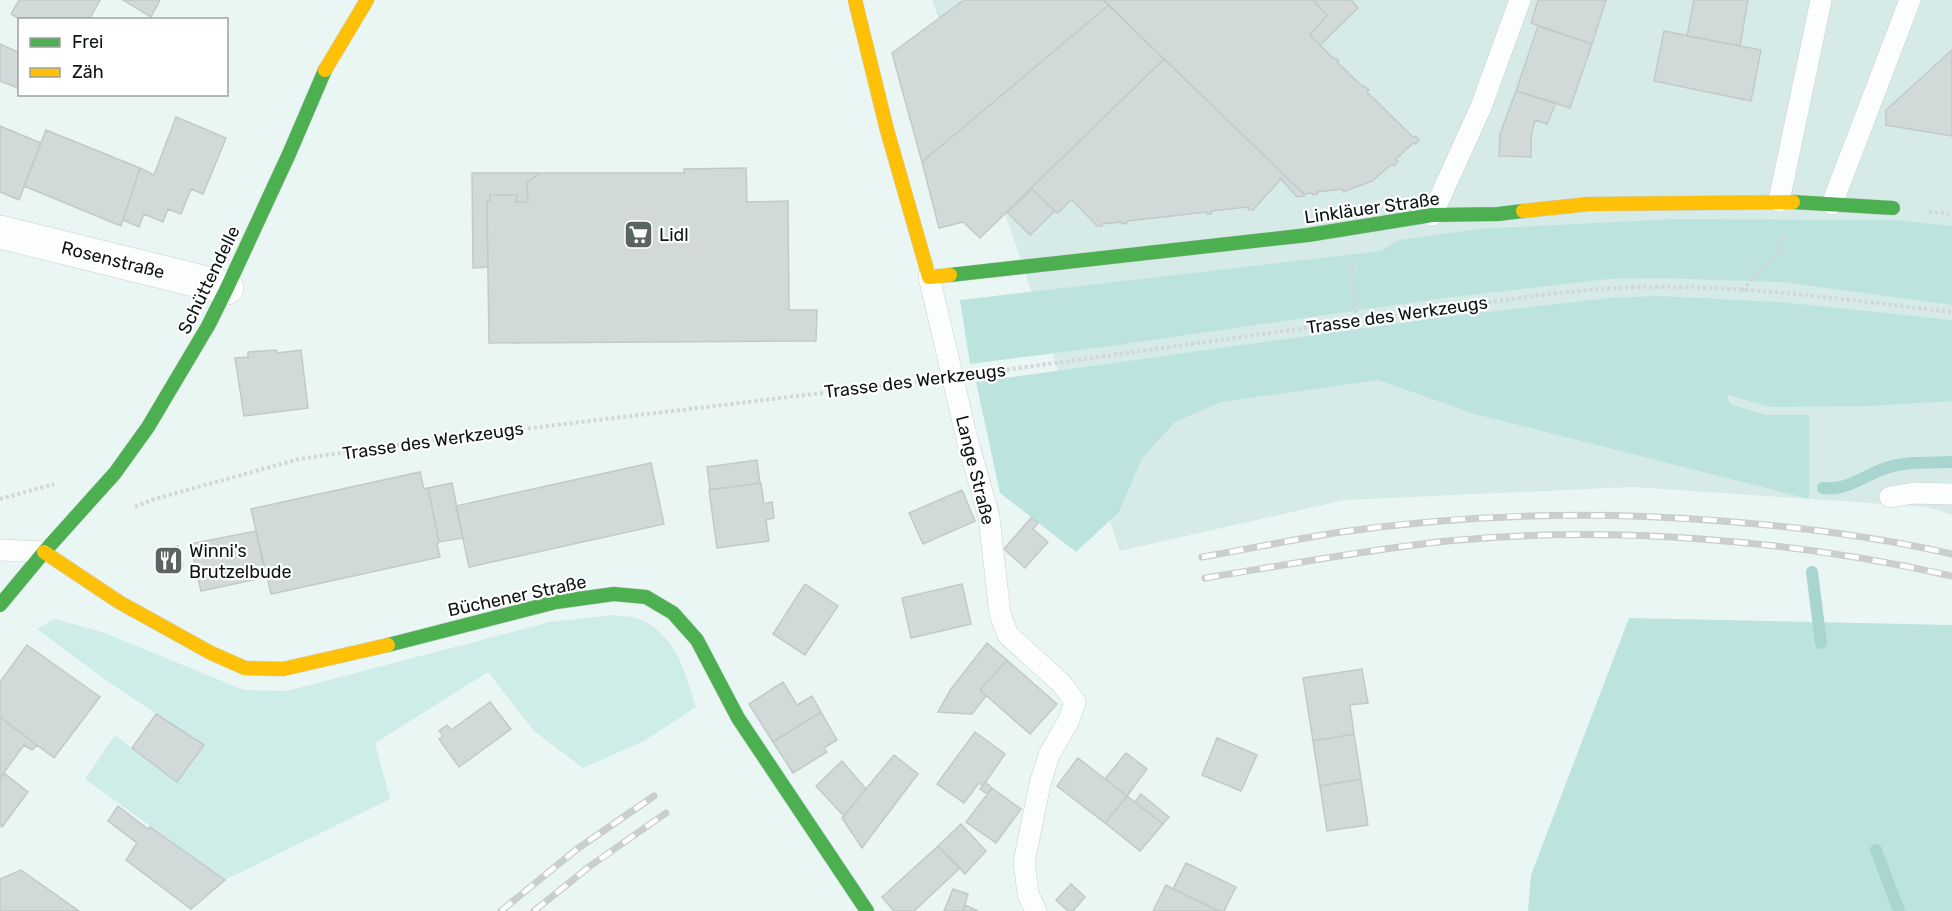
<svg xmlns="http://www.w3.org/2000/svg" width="1952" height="911" font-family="Rubik,sans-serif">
<rect width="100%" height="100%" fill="#eaf6f4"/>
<!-- built -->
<path fill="#d6ebe8" d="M932,0H1952V515L1928,507L1632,487L1345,500L1120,551Z"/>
<!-- green -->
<path fill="#ceede8" d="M613,615C621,616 629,616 636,618C675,631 685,672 696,707L644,741L583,768L534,731L488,672L375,743L390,799L225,880L85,779L115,735L177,782L203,745L110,683L37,629L55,619L102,632L244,690L287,691L550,622Z"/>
<!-- forest -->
<path fill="#bde3de" d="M1672,219L1894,220L1952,226V305L1783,282L1658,278L1609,279L1443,298L1103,347L970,364L960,300L1381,251L1399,240L1478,229Z
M1658,296L1780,302L1952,320V401L1870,406L1771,407L1727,395L1730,404L1766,415H1809V499L1475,414L1378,380L1221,402L1175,422L1142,458L1119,512L1076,552L1000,493L976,382L1444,317L1609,298Z
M1629,618L1952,625V911H1528L1531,875Z"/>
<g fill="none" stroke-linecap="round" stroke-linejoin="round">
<!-- stream -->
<path stroke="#a8d5cf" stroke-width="12" d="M1823,488C1848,491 1864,475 1886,468C1907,461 1930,463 1952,462
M1812,572L1821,643
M1876,850L1899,911"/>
</g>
<!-- building -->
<path fill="#d1dad9" stroke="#c1cac9" stroke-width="1.5" d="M19,0H100L89,20H21L11,14Z
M123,0H160L151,17Z
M964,0H1103L1109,5L922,162L892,53Z
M1103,0H1313L1327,15L1310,35L1334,59L1336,58L1339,60L1337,62L1363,87L1364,86L1369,90L1367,92L1414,138L1416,136L1419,140L1415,144L1413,143L1396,159L1398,161L1394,166L1392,164L1372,181L1343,192V189L1317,192V194L1313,195L1312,193L1304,194Z
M1313,0H1351L1358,8L1320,45L1310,35L1327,15Z
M1538,0H1606L1592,44L1531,23Z
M1694,0H1748L1740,46L1687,36Z
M1109,5L1164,59L980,238L963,222L939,228L922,162Z
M1538,26L1592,44L1570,108L1516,91Z
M1664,31L1761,50L1751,101L1654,81Z
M0,44L20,53V89L0,81Z
M1952,50V136L1886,125V110Z
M1164,59L1304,194V196L1297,197L1281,179L1253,210H1249L1248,207L1211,211V214H1207V212L1127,221V223L1122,224V222L1102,224V226H1097L1073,201L1071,200L1058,213L1055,211L1031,188Z
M1516,91L1556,103L1547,124L1535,120L1531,136V157L1499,156L1500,134Z
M176,117L226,138L203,194L191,189L181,214L168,209L163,222L144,214L139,227L123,220L140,168L154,175Z
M0,126L41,143L19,200L0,192Z
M46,130L140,168L121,226L24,186Z
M746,168L747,202L788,201L789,310H817L816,341L489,343L487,202L490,201V195H517L516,202H528L527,183L539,173H684V169Z
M472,173H539L527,183L528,202H516L517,195H490V201L487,202L488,267L473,268Z
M1032,189L1055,211L1030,235L1007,212Z
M276,350L277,353L301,350L308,408L244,416L235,358L248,357V352Z
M757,460L760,483L710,490L707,467Z
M651,463L664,524L469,567L456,506Z
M420,472L424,489L428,488L439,542L437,544L440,557L271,594L251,509Z
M452,483L463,538L439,542L428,488Z
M761,483L764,504L772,502L774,518L766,520L769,541L717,548L709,490Z
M962,490L975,521L923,544L909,513Z
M1031,518L1038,523L1033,529L1048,542L1025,568L1004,549Z
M256,531L266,577L201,591L190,544Z
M178,546L183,566L163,571L158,551Z
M805,584L838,606L805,655L773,634Z
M962,584L971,624L911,638L902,598Z
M987,643L1007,660L980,690L986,696L972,714L938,712L951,689Z
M27,645L100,697L54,758L0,717V682Z
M1007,660L1057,704L1030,734L980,690Z
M1362,669L1368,703L1350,705L1354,734L1313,741L1303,678Z
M783,682L797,705L812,696L821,712L773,742L749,704Z
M490,702L511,729L459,767L439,739L443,736L439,731L447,725L451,730Z
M821,712L837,740L824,748L827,752L793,773L773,742Z
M156,714L204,745L177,782L132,748Z
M0,717L37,745L32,750L24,745L0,778Z
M975,732L1005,754L983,786L979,783L964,803L937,784Z
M1354,734L1361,779L1320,786L1313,741Z
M1217,738L1257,755L1241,791L1202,775Z
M1126,753L1147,769L1127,796L1105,779Z
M894,755L918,774L862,848L842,818Z
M1078,758L1127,796L1105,823L1057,786Z
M842,761L866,789L844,816L816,786Z
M4,773L28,792L2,827L0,825V778Z
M1361,779L1368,825L1327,831L1320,786Z
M985,782L992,788L987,794L980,789Z
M992,788L1021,809L996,843L966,822Z
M1141,794L1169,817L1163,824L1135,802Z
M1127,796L1163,824L1140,851L1105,823Z
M118,806L148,829L150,827L225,880L191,909L126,860L137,843L108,821Z
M961,824L986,851L965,874L938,846Z
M938,846L960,868L914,911H894L882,897Z
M1186,863L1236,887L1224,911H1219L1173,889Z
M21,870L79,911H0V879Z
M1071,884L1085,897L1073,911H1068L1056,900Z
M1166,885L1173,889L1219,911H1153Z
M953,889L968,894L963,911H944Z
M965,905L978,911H963Z"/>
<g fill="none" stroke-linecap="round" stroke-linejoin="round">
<defs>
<path id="lane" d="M1779,201L1821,0
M1832,204L1910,0
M1432,215L1481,107L1520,0
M929,277L940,323
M967,439L989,517L1000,614L1008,635L1061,683L1075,702L1069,720L1049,755L1040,784L1024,862L1028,894L1036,911
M1890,497L1914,493L1952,494
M0,550L44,552"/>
<path id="street" d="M0,232L227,288"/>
<path id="fast" d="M1793,202L1893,208
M950,275L1308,235L1432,215L1498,214L1523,211
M0,605L44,552L115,473L148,427L208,326L227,288L289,154L325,70
M388,645L556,602L614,594L646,597L673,613L697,640L738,718L867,911"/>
<path id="slow" d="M855,0L887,130L929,277L950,275
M325,70L367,0
M1523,211L1589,204L1793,202
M44,552L119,602L211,653L245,668L283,669L388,645"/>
</defs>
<!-- lane casing -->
<use href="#lane" stroke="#c8d1cf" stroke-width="22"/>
<!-- street casing -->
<use href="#street" stroke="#c8d1cf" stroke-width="34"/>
<!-- fast casing -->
<use href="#fast" stroke="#c8d1cf" stroke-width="15"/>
<!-- slow casing -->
<use href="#slow" stroke="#c8d1cf" stroke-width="15"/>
<!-- path -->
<path stroke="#d2d6d5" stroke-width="4" stroke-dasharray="3 3" stroke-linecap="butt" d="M1929,212L1952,214
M1352,262L1356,321
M1742,290L1779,252L1784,238
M983,373L1534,296C1575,291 1615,287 1656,287C1755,286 1854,301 1952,312
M0,499L54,484
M135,507L151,500L299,459L440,439L922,381"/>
<!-- lane -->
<use href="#lane" stroke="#fcfefd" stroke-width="21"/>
<!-- street -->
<use href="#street" stroke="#fcfefd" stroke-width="33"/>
<!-- fast -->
<use href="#fast" stroke="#4caf50" stroke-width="14"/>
<!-- slow -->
<use href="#slow" stroke="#ffc107" stroke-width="14"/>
<defs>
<path id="rail" d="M1202,557C1249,549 1295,539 1341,532C1468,514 1595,511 1722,521C1800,527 1876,537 1952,554
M1205,578C1285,565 1366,550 1447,541C1610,525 1792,540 1952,576
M501,911L577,849L654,796
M534,911L590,866L666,813"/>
</defs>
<!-- rail casing -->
<use href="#rail" stroke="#cbcece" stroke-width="7"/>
<!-- rail -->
<use href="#rail" stroke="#fff" stroke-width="4.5" stroke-dasharray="14" stroke-linecap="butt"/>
<defs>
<path id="lane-bridge" d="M940,323L967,439"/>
</defs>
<!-- lane-bridge casing -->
<use href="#lane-bridge" stroke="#c8d1cf" stroke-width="22" stroke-linecap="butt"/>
<!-- lane-bridge -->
<use href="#lane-bridge" stroke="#fcfefd" stroke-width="21"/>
</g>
<!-- icons -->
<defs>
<symbol id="supermarket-square" viewBox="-11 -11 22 22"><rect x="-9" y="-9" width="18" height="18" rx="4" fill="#5a6462" stroke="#fff"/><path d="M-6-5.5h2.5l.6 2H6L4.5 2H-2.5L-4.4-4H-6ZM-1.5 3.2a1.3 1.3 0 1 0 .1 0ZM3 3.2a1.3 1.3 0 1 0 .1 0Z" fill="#fff"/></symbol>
<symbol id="restaurant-square" viewBox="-11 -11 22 22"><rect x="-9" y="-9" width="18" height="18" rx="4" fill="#5a6462" stroke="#fff"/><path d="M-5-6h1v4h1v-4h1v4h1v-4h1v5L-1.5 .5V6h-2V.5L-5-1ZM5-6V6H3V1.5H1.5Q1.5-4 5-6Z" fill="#fff"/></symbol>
</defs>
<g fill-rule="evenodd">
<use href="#supermarket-square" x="622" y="218" width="33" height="33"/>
<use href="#restaurant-square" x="152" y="544" width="33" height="33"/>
</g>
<g text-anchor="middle" stroke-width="4.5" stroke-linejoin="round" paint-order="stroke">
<!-- street labels -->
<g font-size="18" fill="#0d1514" stroke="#fff">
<text transform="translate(1372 208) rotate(-8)" y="6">Linkläuer Straße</text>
<text transform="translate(113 260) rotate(14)" y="6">Rosenstraße</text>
<text transform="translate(209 280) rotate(-64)" y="6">Schüttendelle</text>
<text transform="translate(1397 315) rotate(-8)" y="6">Trasse des Werkzeugs</text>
<text transform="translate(915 381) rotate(-7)" y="6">Trasse des Werkzeugs</text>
<text transform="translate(433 441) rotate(-8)" y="6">Trasse des Werkzeugs</text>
<text transform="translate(975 470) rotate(76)" y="6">Lange Straße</text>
<text transform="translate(517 596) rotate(-12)" y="6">Büchener Straße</text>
</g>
<!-- poi labels -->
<g font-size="18" fill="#0d1514" stroke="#fff" text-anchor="start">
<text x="659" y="241">Lidl</text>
<text x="189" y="557">Winni's<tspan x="189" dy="21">Brutzelbude</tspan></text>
</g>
</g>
<!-- legend -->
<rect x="18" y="18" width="210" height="78" fill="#ffffff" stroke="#9ea1a1" stroke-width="1.5"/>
<rect x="30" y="38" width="30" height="9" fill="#4caf50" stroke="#9ea1a1" stroke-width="1.5"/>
<text x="72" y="48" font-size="18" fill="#0d1514">Frei</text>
<rect x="30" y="68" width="30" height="9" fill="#ffc107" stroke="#9ea1a1" stroke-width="1.5"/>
<text x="72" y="78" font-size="18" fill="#0d1514">Zäh</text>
</svg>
